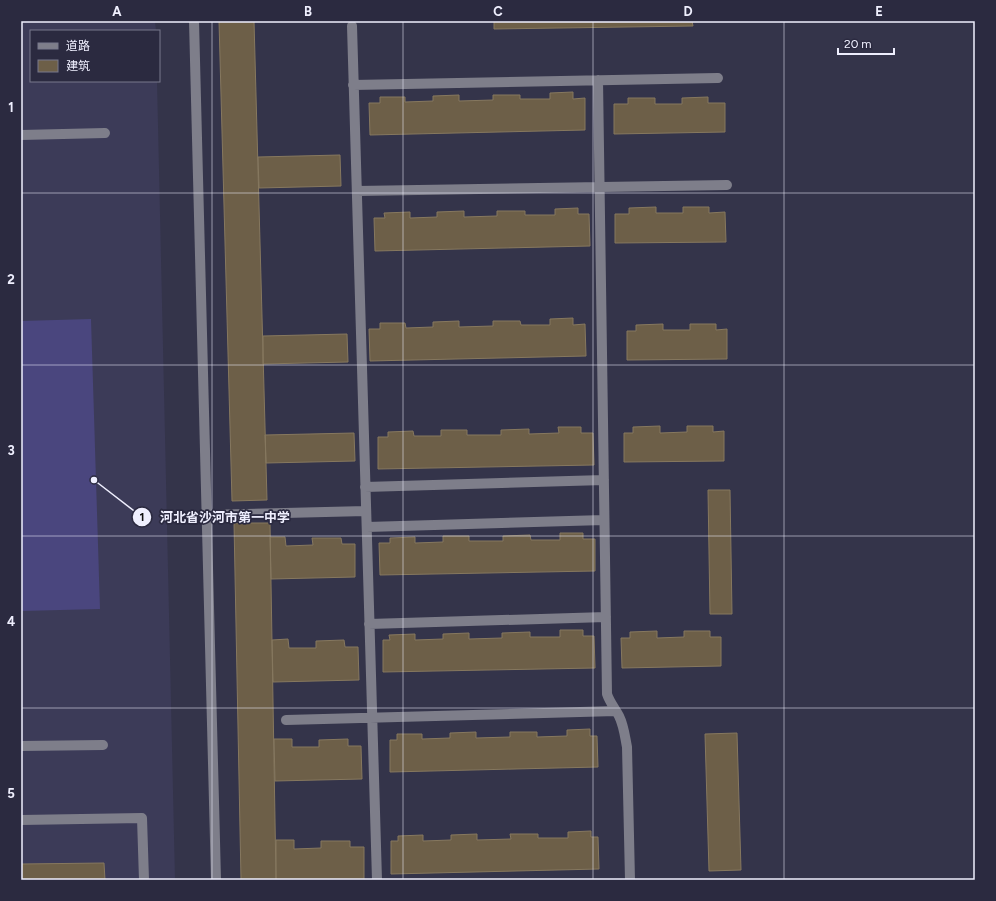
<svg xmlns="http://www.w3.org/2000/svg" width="996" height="901" font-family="Figtree,'Noto Sans SC',sans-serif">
<rect width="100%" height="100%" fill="#34344a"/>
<!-- built -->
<path fill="#3c3b58" d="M21,21H155L156,31H31V81H157L175,880H21Z"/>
<!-- pitch -->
<path fill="#4a467e" d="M91,319L100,609L21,611V321Z"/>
<!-- building -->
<path fill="#6d5f48" stroke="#86785f" d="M219,21H254L267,500L232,501Z
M494,21H692L693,26L494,29Z
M573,92V99L585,98V130L370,135L369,103H380V97H405V102L433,101V96L459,95V101L493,100V95H520V99H550V93Z
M708,97V103H725V132L614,134V104H628V98H655V104H682V98Z
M340,155L341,186L259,188L258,157Z
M656,207V213H683V207H709V213L725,212L726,242L615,243V214H629V208Z
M578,208V214H589L590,246L375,251L374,218H385L384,213L410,212V218L437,217V212L464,211V217L497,216V211H525V215H555V209Z
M573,318V325L585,324L586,356L370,361L369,329H380V323H405L406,328L433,327V322L459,321V327L493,326V321H520L521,325H550V319Z
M663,324V330H690V324H716V330L727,329V359L627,360V331H636V325Z
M347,334L348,362L263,364V336Z
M660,426V433L687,432V426H713V432L724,431V461L624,462V433H633V427Z
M558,427H581V433H593L594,465L378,469V437H388V432L413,431L414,436H441V430H467V435H501V430L529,429V434L559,433Z
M354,433L355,461L266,463L265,435Z
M708,490H730L732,614H710Z
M234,523H270L276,880H241Z
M560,533H583V539H595V571L380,575L379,543H390V538L415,537V543L443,542V536H469V541H503V536L530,535L531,540H560Z
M270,537H285L286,546L313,545L312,538H341L342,544H355V577L271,579Z
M560,630H583V636H594L595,668L383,672V640H390L389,635L415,634V640L443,639V634L469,633V639L502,638V633L530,632V637H560Z
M657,631V638L684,637V631H710V637H721V666L622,668L621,638H630V632Z
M288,639L289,648H316V641L344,640L345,647H358L359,680L273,682L272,640Z
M590,729V736H597L598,767L390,772V740H397V734H422V739L450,738V733L476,732V738L510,737V732H537V737L567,736V730Z
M737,733L741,870L709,871L705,734Z
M274,739H292V747H319V740L348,739V746H361L362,779L275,781Z
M591,831V837H598L599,869L391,874V841H398V836L423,835V841L451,840V835L477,834V840L511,839L510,834H538V838H568V832Z
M276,840H294V849L321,848V841H350V847H364V880H276Z
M104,863L105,880H21V864Z"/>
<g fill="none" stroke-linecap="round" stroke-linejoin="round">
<!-- minor -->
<path stroke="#7e7e8a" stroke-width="10" d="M194,21L216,880
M352,26L377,880
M598,80L607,694C610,703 615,708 619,716C624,726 625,737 627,747L630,880
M353,85L718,78
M21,135L105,133
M357,191L727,185
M365,487L604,480
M206,515L366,511
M367,527L604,520
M369,624L606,617
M286,720L616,711
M21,746L103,745
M21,820L142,818L144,880"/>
</g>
<!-- grid -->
<path fill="none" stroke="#efeffe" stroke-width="1" stroke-opacity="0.55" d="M212,21V880M403,21V880M593,21V880M784,21V880M21,193H975M21,365H975M21,536H975M21,708H975"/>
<!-- callouts -->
<path fill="none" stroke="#efeffe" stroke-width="1.5" d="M94 480L142 517"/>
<g fill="#efeffe" stroke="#2b2a40" stroke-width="1.5">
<circle cx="94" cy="480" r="4"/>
<circle cx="142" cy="517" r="10"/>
</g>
<g font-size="12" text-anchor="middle" font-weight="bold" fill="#111">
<text x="142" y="521">1</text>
</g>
<g font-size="13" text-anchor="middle" font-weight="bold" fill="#efeffe" stroke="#2b2a40" stroke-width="3.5" stroke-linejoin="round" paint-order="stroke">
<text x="225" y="522">河北省沙河市第一中学</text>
</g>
<!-- border -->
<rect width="996" height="901" fill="none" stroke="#2b2a40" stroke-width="44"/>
<!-- legend -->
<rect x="30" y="30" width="130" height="52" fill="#2b2a40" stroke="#79798c"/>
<rect x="38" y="43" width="20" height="6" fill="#7e7e8a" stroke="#79798c"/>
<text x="66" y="50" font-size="12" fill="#efeffe">道路</text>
<rect x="38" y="60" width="20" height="12" fill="#6d5f48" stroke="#79798c"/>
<text x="66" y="70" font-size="12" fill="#efeffe">建筑</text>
<!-- scale -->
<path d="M838 48v6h56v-6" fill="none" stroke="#efeffe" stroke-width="2"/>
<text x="844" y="48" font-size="12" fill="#efeffe" stroke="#2b2a40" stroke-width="3" paint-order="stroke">20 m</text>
<rect x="22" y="22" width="952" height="857" fill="none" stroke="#efeffe" stroke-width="1.5"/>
<g font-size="13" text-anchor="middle" font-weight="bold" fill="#efeffe">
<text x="117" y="16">A</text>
<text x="308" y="16">B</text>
<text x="498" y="16">C</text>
<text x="688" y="16">D</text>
<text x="879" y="16">E</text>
<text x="11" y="112">1</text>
<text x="11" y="284">2</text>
<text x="11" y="455">3</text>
<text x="11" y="626">4</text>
<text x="11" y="798">5</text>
</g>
</svg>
